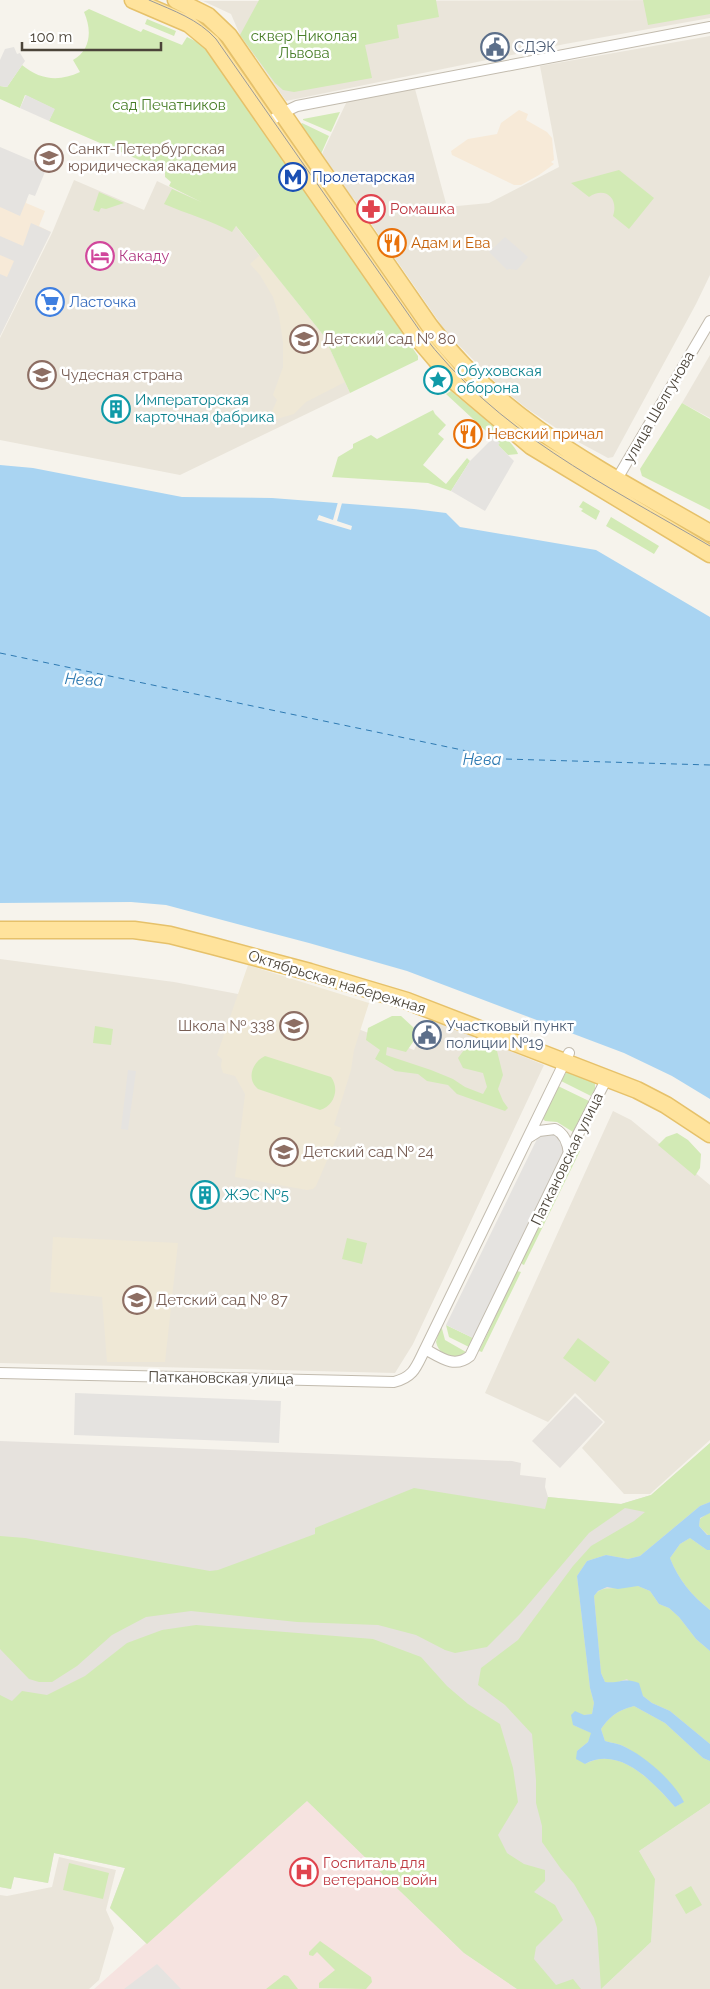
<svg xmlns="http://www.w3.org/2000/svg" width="710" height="1989" font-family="Raleway,sans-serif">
<rect width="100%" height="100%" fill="#f6f3ec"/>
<!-- residential -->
<path fill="#eae5da" d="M710,0V18L565,44L286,101L240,35L231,14L203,1Z
M710,36V275L696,304L613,457L608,458L571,438L526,408L497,384L446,332L354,199L347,194L321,156L347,101L415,89L447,207L489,203L559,167L540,66Z
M74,180L144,210L157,181L226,214L324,336L350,393L180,475L0,440V338L52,233Z
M710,355V418L682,403Z
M0,959L174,982L238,994L310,1011L414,1050L430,1018L544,1065L413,1344L395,1373L0,1363Z
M613,1111L631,1120L710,1185V1440L650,1494H624L582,1448L605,1422L575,1393L548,1422L485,1393Z
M710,1803V1989H601L651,1942L655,1879L639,1851Z
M59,1857L116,1870L106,1910L114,1928L99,1980L89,1989H0V1895L7,1896L52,1887Z"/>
<!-- commercial -->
<path fill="#f7ead8" d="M519,110L528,114L526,120L547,132L552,138L554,160L551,162L554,164L539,175L521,185H514L452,155L451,151L468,139L497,134L501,123Z
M0,188L27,199L26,203L45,211L39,226L51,232L0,336Z"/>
<!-- industrial -->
<path fill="#e6e2dd" d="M575,1396L603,1422L560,1468L532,1441Z
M0,1441L512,1461L521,1463L520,1475L546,1478L545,1487L548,1497L621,1504L651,1495L710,1443V1803L639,1851L655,1879L651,1942L601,1989H517L464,1953L307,1801L147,1944L110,1908L125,1868L54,1853L48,1883L14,1877L11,1889L0,1887Z"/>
<!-- education -->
<path fill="#efe8d6" d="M260,255L323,336L345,382L306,402L294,414L270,421V416L277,400L273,395L283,367V342L279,316L273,297L260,275L250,264Z
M248,965L369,1003L354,1050L351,1070L334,1125L341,1128L316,1186L313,1189L307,1190L235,1177L245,1094L235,1076L223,1073L221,1066L222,1059L217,1055Z
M53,1237L178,1243L165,1362H107L102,1297L50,1292Z"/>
<!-- medical -->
<path fill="#f6e3e0" d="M307,1801L464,1953L517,1989H94Z"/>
<!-- green -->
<path fill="#d2eab5" d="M259,0H436L439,17L397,25L399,38L365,45L372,78L294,92L283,90L275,83L240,35Z
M643,0H710V14L648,25Z
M89,9L141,32L143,29L182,45L187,37L199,43L212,55L418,356V360L350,393L324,336L236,226L232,232C210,220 187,214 164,204L172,189L201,202L169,186L171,182L165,177V171L49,121L54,109L25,95L20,108L0,99V86L7,87L22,65C40,80 59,82 80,72L73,60C91,50 92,30 84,12Z
M147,19L176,31L174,36L145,24Z
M340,112L331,132L303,120V119Z
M302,123L329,136L321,154L300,125Z
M619,170L654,198L629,229L613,216C619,198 605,186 589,197L571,183Z
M99,192L124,203L106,209L101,208L99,212L93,210Z
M451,391C463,402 515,441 518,454L508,455L498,445L499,443L446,394Z
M682,403L710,419V510L642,476L640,469Z
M433,410L435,414L446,425L438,434L444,439L423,465L446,484L467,458L470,461L451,491L428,483L332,477L338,457L353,448V444L371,435L377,439Z
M583,501L600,511L596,520L581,511L583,509L579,507Z
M611,517L659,546L654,554L606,526Z
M392,1016H401L414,1028L413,1042L406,1052L387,1047L386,1055L431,1070L453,1079L465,1087L483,1094L487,1087L483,1073L463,1068L458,1058L470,1042H483L497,1051L503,1075L498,1089L503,1101L508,1108L505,1111L457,1094L448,1085L427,1081L418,1074L395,1071L375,1059L380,1050L366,1040L368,1028Z
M95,1026L113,1029L111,1045L93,1043Z
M265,1056L331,1077C340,1089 334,1106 320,1110L258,1089C246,1079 252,1062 265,1056Z
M567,1071L595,1081V1089L591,1096L561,1081Z
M558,1086L589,1101L573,1132L557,1122L545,1121L543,1119Z
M677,1133L688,1140L701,1154L700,1168L695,1176L658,1145L666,1137Z
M578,1150L580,1151L524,1265L522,1264L521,1262L575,1151Z
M347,1238L367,1243L362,1264L342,1259Z
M517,1271L521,1272L482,1352L479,1351Z
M441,1325L445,1340L466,1352C454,1361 440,1357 436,1342Z
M446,1325L473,1338L469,1347L449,1337Z
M578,1338L610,1362L595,1382L563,1358Z
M710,1443V1502L700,1506L640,1556L628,1559L606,1555L587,1561L577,1576L590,1688L594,1703L592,1714L584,1715L573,1725L592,1733L588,1742L577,1751L585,1764C620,1745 653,1782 675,1807L683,1802C678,1788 641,1756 627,1748C621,1744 612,1743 605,1741L601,1729C611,1715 617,1711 634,1706L665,1723L703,1758L710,1761V1803L639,1851L655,1879L651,1942L601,1989L597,1928L594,1918L574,1884L561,1869L542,1842V1826L536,1803V1780L532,1734L505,1705L478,1685L481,1668L518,1640L573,1566L591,1546L634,1521L645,1512L625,1508L589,1533L521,1613L487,1647L455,1653L445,1650L416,1635L378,1625L297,1622L191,1611L146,1617L112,1635L77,1666L52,1682H39L29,1679L0,1649V1536L25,1538L210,1571L218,1570L315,1534V1528L414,1488L545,1509L548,1497L621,1504L651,1495Z
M708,1513H710V1535H708L699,1526L700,1519Z
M690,1538L707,1550H710V1610C692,1596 678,1579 670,1558L680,1544Z
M638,1586L650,1591L659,1604L669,1608L679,1617L696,1639L710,1651V1744L670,1711L652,1703L643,1696L627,1679L615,1683L605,1682L601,1673L594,1596C601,1587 606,1589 616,1588C623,1588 630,1586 638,1586Z
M196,1625L373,1639L421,1657L447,1686L468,1704L500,1724L513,1768L518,1802L498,1835L507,1853L524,1864L545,1870V1881L534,1892L555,1905L563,1920L536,1947L534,1959L556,1985L573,1979L581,1989H517L464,1953L307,1801L147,1944L110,1908L125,1868L54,1853L48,1883L14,1877L11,1889L0,1887V1695L12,1701L22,1691L47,1695L85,1676L127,1643L162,1630Z
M69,1863L109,1873L103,1899L63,1890Z
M691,1886L702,1905L686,1914L675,1895Z
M320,1941L371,1977L372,1982L366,1989L319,1988V1983L335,1970L317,1952L313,1956L309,1955V1952Z
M284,1975L288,1976L298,1989H266Z"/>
<!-- parking -->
<path fill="#e5e3e0" d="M14,47L17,54L20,53L25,61L7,87L0,86V60L5,49Z
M26,95L55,109L49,121L20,108Z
M0,147L47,167L35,196L29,194L20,216L0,207Z
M31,223L51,232L0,336V274L7,277L14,261L0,255V236L23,246Z
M505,237L528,257L517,270L509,269L507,270L489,252Z
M494,437L500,443L498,445L514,461L485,511L451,491L470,461Z
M128,1070L136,1071L128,1130L121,1129Z
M550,1131L561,1136L564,1152L473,1338L446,1325L537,1139L540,1135Z
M75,1393L281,1401L279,1443L74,1435Z
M157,1964L181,1989H124Z"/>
<!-- water -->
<path fill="#a9d4f2" d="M0,465L33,468L182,497L272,498L414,509L446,513L460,527L596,550L710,617V1099L672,1076L624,1053L407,971L309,943L166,905L131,902L0,903Z
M710,1502V1513L700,1518L699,1526L707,1535H710V1550H707L690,1538L680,1544L670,1558C678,1579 692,1596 710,1610V1651L696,1639L679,1617L669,1608L659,1604L650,1591L638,1586L618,1589L607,1587L598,1591L594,1596L601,1673L605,1682C621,1684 622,1677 639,1683L643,1696L652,1703L670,1711L710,1744V1761L703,1758L665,1723L634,1706C617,1711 611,1715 601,1729L605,1741C612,1743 621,1744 627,1748C647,1758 674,1782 684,1802L675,1807C654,1783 620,1745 585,1764L576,1759L577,1751L588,1742L591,1733L573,1725L571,1715L575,1711L584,1715L592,1714L594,1703L590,1688L577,1576L587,1561L606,1555L628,1559L640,1556L700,1506Z"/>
<!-- pier -->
<path fill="#f6f3ec" d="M338,502L342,503L337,521L352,526L351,530L317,520L319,515L333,520Z"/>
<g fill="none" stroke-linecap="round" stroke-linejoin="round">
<!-- ferry -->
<path stroke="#2e7ab2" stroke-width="1" stroke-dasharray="6 5" stroke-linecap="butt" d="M0,653L505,759L710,765"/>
<defs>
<path id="street" d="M268,123L282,113L297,106L710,27
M614,484L710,321
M528,1138L539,1131L555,1129C565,1134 568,1143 569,1154
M425,1349C440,1357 454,1369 470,1356L573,1144L607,1078
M0,1373L394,1382C414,1377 416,1367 425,1349L569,1053"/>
<path id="primary" d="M133,0L189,24L212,43L415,335L455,382L531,446L710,554
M176,0L208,16L229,36L429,325C502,423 607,473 710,533
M0,930H134L170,935L213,946L310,972L407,1001L637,1090L666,1105L710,1134"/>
</defs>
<!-- street casing -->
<use href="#street" stroke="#c2bbae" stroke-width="12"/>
<!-- primary casing -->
<use href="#primary" stroke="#e6c16a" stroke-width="19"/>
<!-- street -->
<use href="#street" stroke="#fff" stroke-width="10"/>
<!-- primary -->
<use href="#primary" stroke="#ffe39c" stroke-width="16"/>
<!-- tram -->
<path stroke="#9a9a9a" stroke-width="1" d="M149,0C174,11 198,19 216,39L420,331C497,433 603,483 710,546"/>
</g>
<!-- icons -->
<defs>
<symbol id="civic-ring" viewBox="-11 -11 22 22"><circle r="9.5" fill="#fff" stroke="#5c6f8a" stroke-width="1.5"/><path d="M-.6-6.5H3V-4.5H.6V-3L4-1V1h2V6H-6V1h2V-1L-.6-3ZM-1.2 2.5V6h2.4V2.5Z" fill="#5c6f8a"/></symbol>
<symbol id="university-ring" viewBox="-11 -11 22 22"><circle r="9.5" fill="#fff" stroke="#8d6e63" stroke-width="1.5"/><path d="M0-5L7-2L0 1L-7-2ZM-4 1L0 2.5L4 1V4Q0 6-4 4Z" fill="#8d6e63"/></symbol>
<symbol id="metro-ring" viewBox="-11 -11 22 22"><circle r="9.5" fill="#fff" stroke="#1a4fb4" stroke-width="1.5"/><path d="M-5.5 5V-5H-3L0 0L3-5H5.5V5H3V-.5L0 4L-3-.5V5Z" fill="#1a4fb4"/></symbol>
<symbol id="pharmacy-ring" viewBox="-11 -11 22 22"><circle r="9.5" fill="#fff" stroke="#e0444e" stroke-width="1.5"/><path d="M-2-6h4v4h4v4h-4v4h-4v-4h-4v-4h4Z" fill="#e0444e"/></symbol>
<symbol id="restaurant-ring" viewBox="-11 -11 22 22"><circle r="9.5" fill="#fff" stroke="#e8710a" stroke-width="1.5"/><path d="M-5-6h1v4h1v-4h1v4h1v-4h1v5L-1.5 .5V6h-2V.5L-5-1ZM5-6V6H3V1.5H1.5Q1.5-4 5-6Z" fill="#e8710a"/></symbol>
<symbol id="hotel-ring" viewBox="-11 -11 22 22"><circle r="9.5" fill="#fff" stroke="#d1479c" stroke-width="1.5"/><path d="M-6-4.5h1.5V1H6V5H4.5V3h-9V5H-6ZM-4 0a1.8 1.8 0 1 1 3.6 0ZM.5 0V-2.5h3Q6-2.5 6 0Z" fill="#d1479c"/></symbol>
<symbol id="supermarket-ring" viewBox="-11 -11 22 22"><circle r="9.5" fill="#fff" stroke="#3f7fe0" stroke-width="1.5"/><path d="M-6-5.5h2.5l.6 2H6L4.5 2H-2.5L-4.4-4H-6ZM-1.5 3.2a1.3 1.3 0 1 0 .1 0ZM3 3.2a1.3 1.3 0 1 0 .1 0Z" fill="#3f7fe0"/></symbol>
<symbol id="school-ring" viewBox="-11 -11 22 22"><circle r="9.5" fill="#fff" stroke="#8d6e63" stroke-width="1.5"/><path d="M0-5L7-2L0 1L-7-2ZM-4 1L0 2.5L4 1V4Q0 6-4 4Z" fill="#8d6e63"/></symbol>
<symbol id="sight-ring" viewBox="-11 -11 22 22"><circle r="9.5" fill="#fff" stroke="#0f9aa8" stroke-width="1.5"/><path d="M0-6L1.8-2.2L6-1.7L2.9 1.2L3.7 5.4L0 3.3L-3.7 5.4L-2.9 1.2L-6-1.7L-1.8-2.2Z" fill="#0f9aa8"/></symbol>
<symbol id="building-ring" viewBox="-11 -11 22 22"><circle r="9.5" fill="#fff" stroke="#0f9aa8" stroke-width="1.5"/><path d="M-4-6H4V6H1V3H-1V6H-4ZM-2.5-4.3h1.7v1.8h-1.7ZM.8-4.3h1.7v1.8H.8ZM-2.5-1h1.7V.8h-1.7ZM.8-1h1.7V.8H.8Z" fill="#0f9aa8"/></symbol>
<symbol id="hospital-ring" viewBox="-11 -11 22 22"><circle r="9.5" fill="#fff" stroke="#e0444e" stroke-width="1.5"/><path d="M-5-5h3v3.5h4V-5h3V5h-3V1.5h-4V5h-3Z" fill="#e0444e"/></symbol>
</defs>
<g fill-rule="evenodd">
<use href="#civic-ring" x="479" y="31" width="32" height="32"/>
<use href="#university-ring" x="33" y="142" width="32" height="32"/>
<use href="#metro-ring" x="277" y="161" width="32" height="32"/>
<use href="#pharmacy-ring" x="355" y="193" width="32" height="32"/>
<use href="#restaurant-ring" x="376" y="227" width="32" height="32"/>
<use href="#hotel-ring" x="84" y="240" width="32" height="32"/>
<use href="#supermarket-ring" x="34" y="286" width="32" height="32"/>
<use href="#school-ring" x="288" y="323" width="32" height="32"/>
<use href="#school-ring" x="26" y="359" width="32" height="32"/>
<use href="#sight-ring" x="422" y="364" width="32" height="32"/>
<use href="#building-ring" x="100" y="393" width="32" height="32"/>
<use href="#restaurant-ring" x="452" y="418" width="32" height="32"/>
<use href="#school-ring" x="278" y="1010" width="32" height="32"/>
<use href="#civic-ring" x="411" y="1019" width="32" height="32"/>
<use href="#school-ring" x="268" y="1136" width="32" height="32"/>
<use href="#building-ring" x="189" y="1179" width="32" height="32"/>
<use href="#school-ring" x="121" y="1284" width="32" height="32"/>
<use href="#hospital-ring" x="288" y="1856" width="32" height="32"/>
</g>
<g text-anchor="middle" stroke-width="5" stroke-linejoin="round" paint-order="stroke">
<!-- park labels -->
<g font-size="15" fill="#4a7f2a" stroke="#fff">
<text x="304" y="41">сквер Николая<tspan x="304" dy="17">Львова</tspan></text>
<text x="169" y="110">сад Печатников</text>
</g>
<!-- service labels -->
<g font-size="15" fill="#4e5e75" stroke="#fff" text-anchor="start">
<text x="514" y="52">СДЭК</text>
<text x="446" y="1031">Участковый пункт<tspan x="446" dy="17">полиции №19</tspan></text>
</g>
<!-- education labels -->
<g font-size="15" fill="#785e54" stroke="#fff" text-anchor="start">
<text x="68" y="154">Санкт-Петербургская<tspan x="68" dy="17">юридическая академия</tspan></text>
<text x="323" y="344">Детский сад № 80</text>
<text x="61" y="380">Чудесная страна</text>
<text x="275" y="1031" text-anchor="end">Школа № 338</text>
<text x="303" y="1157">Детский сад № 24</text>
<text x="156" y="1305">Детский сад № 87</text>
</g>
<!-- transit labels -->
<g font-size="15" fill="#164399" stroke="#fff" text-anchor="start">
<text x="312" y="182">Пролетарская</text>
</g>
<!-- health labels -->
<g font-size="15" fill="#be3a42" stroke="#fff" text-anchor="start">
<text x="390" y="214">Ромашка</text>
<text x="323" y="1868">Госпиталь для<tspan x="323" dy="17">ветеранов войн</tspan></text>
</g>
<!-- food labels -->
<g font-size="15" fill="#c56008" stroke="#fff" text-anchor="start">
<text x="411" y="248">Адам и Ева</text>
<text x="487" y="439">Невский причал</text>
</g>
<!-- hotel labels -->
<g font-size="15" fill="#b23c85" stroke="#fff" text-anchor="start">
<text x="119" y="261">Какаду</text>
</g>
<!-- shop labels -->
<g font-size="15" fill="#366cbe" stroke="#fff" text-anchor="start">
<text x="69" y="307">Ласточка</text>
</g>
<!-- culture labels -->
<g font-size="15" fill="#0d838f" stroke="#fff" text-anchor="start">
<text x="457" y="376">Обуховская<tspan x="457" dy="17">оборона</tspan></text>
<text x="135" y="405">Императорская<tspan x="135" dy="17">карточная фабрика</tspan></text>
<text x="224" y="1200">ЖЭС №5</text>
</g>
<!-- street labels -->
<g font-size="15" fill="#4b4439" stroke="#fff">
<text transform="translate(659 407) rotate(-60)" y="5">улица Шелгунова</text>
<text transform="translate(337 982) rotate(17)" y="5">Октябрьская набережная</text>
<text transform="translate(567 1159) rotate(-64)" y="5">Паткановская улица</text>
<text transform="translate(221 1378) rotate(1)" y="5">Паткановская улица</text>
</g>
<!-- water labels -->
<g font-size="16" font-style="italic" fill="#2e7ab2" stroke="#fff">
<text transform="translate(84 679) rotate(3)" y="6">Нева</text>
<text x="482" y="765">Нева</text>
</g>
</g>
<!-- scale -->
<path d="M22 42v8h139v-8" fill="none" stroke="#4b4439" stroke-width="2.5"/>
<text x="30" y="42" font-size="15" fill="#4b4439" stroke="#ffffff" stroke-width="4" paint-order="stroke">100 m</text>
</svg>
